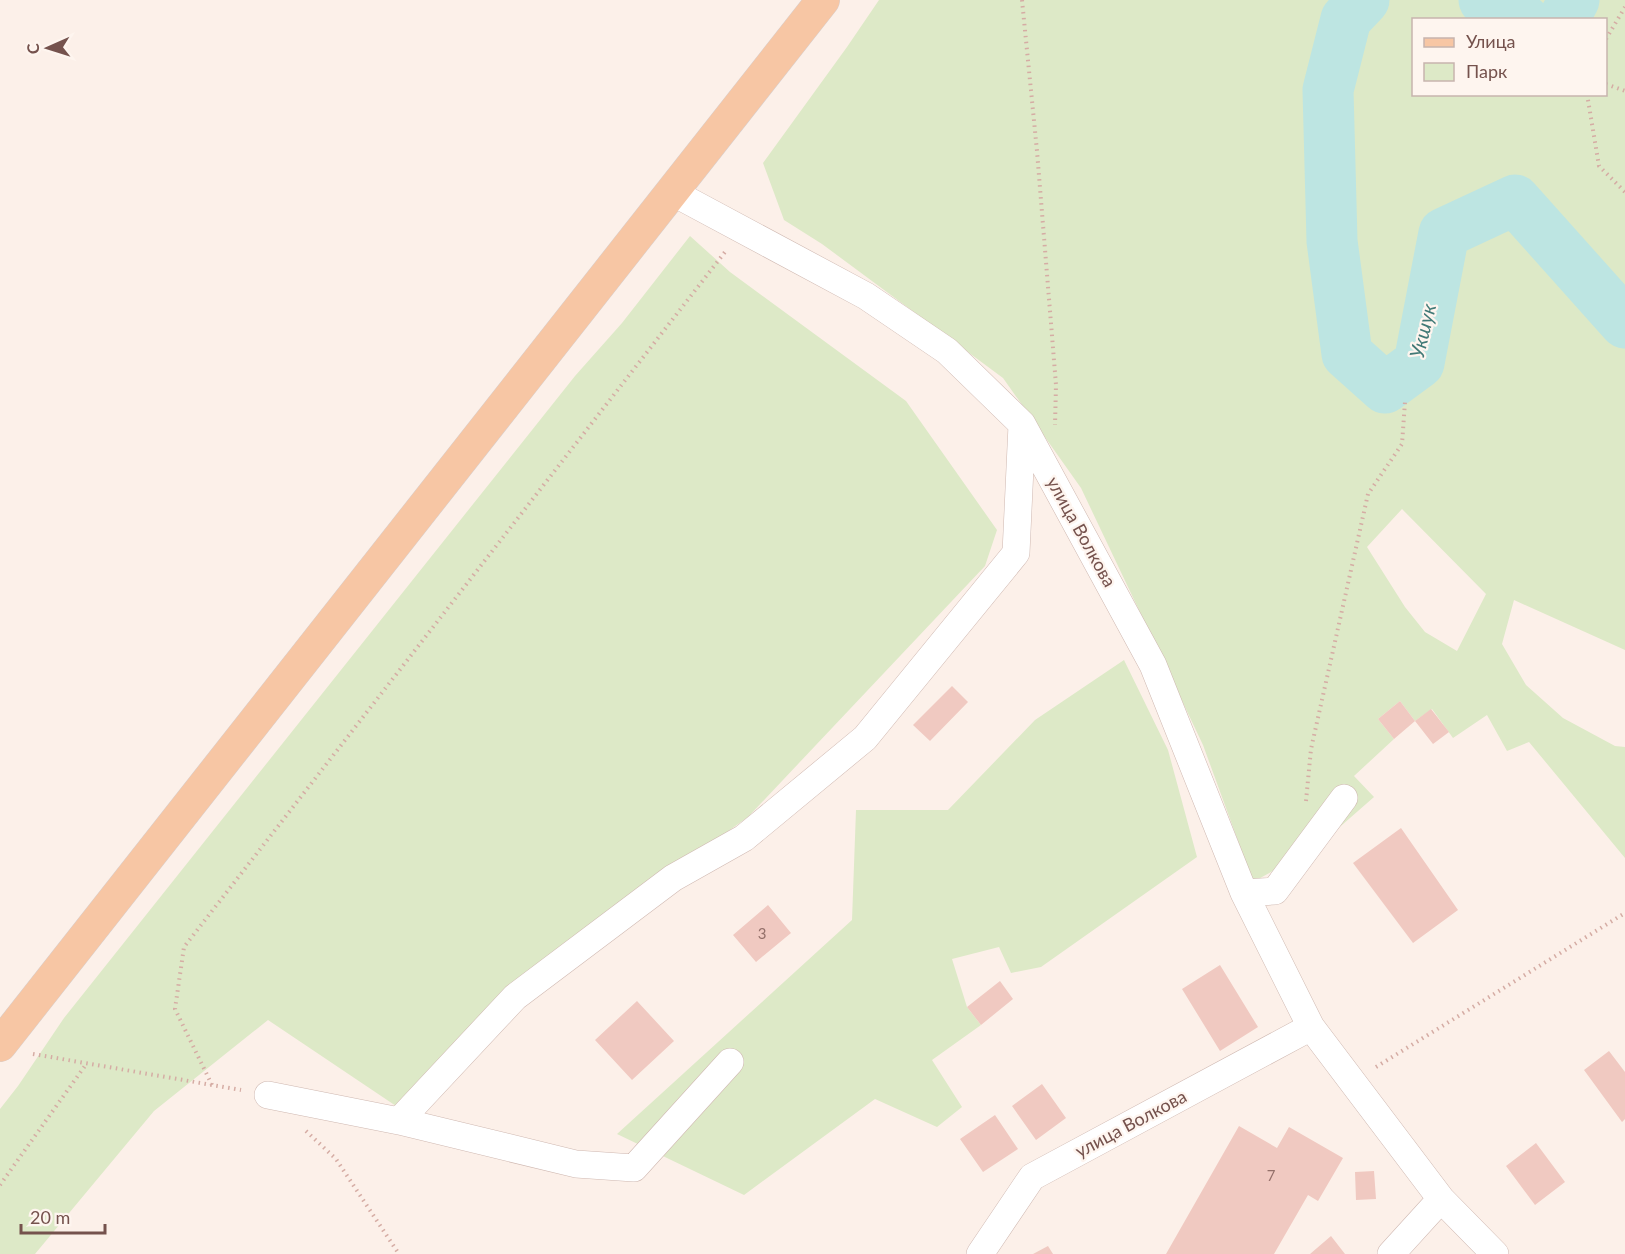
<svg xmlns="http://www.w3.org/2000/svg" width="1625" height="1254" font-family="Lato,sans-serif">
<rect width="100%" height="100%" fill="#fcf0e9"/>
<!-- green -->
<path fill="#dde9c7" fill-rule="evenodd" d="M879,0H1625V650L1514,600L1502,644L1526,685L1563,718L1615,746L1625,747V858L1529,742L1507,751L1487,715L1453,738L1432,709L1415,721L1400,701L1378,719L1394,739L1354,776L1374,797L1318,846L1253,882L1203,745L1081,488L1003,378L822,244L784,220L763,163L847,47ZM1414,20H1606V94H1414ZM1402,509L1486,594L1457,651L1425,632L1405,607L1367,547Z
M690,236L730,272L906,401L997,530L985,566L748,817L537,967L399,1108L268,1020L154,1111L35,1254H0V1109L18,1086L64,1018L575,376L622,323Z
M1124,660L1168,750L1197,857L1041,967L1011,973L999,947L952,959L967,1007L981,1025L932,1060L962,1107L937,1127L875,1099L744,1195L617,1134L852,920L856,810H948L1035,720Z"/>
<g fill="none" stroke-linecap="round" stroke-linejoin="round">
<!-- river -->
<path stroke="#bde5e2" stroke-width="51" d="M1364,0L1346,19L1328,90L1332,241L1347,354L1385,388L1419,363L1444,233L1515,200L1625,323
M1484,0L1524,20
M1563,20L1574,0"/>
</g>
<!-- building -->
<path fill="#f0c9c1" d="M952,686L968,702L930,741L913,725Z
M1400,701L1415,721L1394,739L1378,719Z
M1431,709L1449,732L1433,744L1415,721Z
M1401,828L1458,910L1413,943L1353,863Z
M768,905L791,933L756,962L733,935Z
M1220,965L1258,1027L1220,1051L1182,989Z
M1000,981L1013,999L981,1025L967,1007Z
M637,1001L674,1041L632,1080L595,1040Z
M1609,1051L1625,1072V1119L1622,1122L1584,1070Z
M1042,1084L1066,1118L1036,1140L1012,1106Z
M995,1115L1018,1149L983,1172L960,1139Z
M1239,1126L1277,1148L1289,1127L1343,1158L1318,1201L1308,1195L1274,1254H1166Z
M1536,1143L1565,1182L1535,1205L1506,1166Z
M1374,1171L1376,1199L1356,1200L1355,1172Z
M1331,1236L1345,1254H1310Z
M1048,1246L1053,1254H1033Z"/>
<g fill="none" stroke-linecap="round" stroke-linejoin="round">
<defs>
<path id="minor" d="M672,192L866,296L947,351L1022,424L1153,665L1244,893L1311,1027L1441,1199L1495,1254
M1244,893L1275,891L1344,798
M268,1095L399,1121L515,997L673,878L744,838L865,738L1016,553L1022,425
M399,1121L576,1164L634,1168L730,1062
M980,1254L1032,1177L1311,1027
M1391,1254L1441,1199"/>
<path id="major" d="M0,1045L823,0"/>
</defs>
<!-- minor casing -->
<use href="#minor" stroke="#cfb8b1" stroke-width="28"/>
<!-- major casing -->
<use href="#major" stroke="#d8cfcd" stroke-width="34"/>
<!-- path -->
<path stroke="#d5aca4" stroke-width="4" stroke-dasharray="1.5 4.5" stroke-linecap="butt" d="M1022,0L1037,151L1056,385L1055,425
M1606,39L1625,7
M1606,84L1625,91
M1587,94L1599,166L1625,192
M1306,801L1311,749L1368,494L1402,444L1405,402
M33,1054L241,1090
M1376,1067L1625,913
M212,1085L175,1009L184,947L725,252
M306,1131L336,1159L399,1254
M0,1185L87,1063"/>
<!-- minor -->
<use href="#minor" stroke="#fff" stroke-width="27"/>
<!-- major -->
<use href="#major" stroke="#f7c6a4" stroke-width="33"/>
</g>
<g text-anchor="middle" stroke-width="4.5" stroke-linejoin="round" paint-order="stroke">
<!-- number labels -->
<g font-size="15" fill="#94706a">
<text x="762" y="939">3</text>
<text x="1271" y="1181">7</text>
</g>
<!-- street labels -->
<g font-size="18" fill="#75524d" stroke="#fef5ef">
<text transform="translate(1081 532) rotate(61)" y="6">улица Волкова</text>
<text transform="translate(1131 1124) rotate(-28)" y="6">улица Волкова</text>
</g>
<!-- water labels -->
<g font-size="20" font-style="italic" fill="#417976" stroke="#fef5ef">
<text transform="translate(1423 331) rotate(-76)" y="7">Укшук</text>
</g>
</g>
<!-- legend -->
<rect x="1412" y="18" width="195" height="78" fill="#fef5ef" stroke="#c7b4ae" stroke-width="1.5"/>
<rect x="1424" y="38" width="30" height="9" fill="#f7c6a4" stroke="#c7b4ae" stroke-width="1.5"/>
<text x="1466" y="48" font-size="18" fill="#75524d">Улица</text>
<rect x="1424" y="63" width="30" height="18" fill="#dde9c7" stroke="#c7b4ae" stroke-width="1.5"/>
<text x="1466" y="78" font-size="18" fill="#75524d">Парк</text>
<!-- north arrow -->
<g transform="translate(48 48) rotate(267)" stroke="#fef5ef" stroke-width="4.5" paint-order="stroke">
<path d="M0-4.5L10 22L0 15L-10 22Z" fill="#75524d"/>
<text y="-9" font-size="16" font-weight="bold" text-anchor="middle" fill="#75524d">С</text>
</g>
<!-- scale -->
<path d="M21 1224v9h84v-9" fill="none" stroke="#75524d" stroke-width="3"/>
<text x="30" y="1224" font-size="18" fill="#75524d" stroke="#fef5ef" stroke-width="4.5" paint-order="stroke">20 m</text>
</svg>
